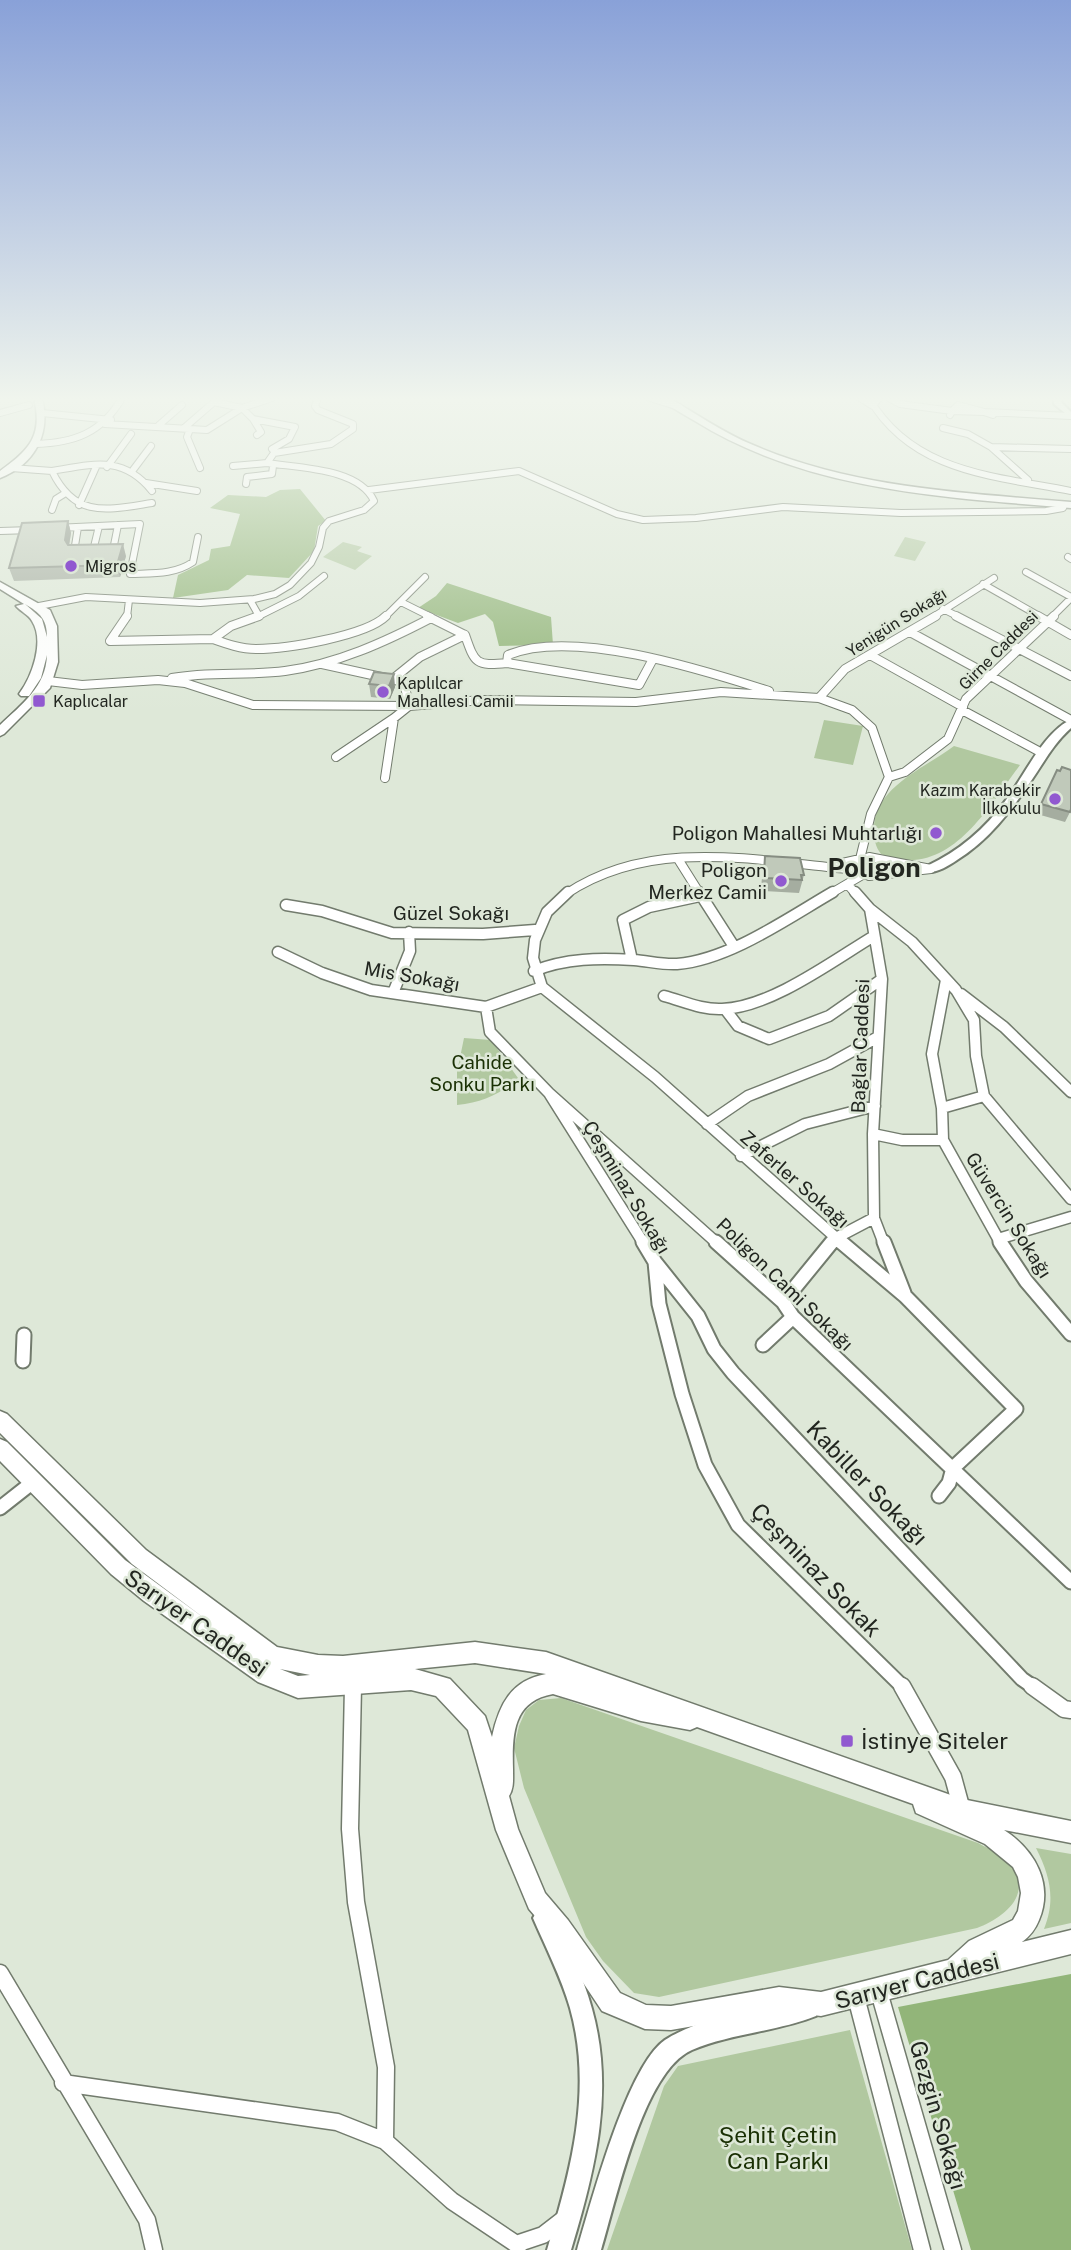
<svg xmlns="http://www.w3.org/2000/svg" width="1071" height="2250" font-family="'Public Sans',sans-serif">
<rect width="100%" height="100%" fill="#dee8d8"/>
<!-- green -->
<path fill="#b1c8a0" d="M905,537L926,542L915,561L894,556Z
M343,542L362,547L357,551L372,556L355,570L323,557Z
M824,720L863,726L853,765L814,758Z
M954,746L1020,765C986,810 948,881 881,854C875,846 874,839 874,829C874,787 925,768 954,746Z
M464,1038L491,1040L518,1078C499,1095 483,1102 457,1105V1072Z
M561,1698L978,1843C991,1850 1007,1857 1014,1870C1031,1898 1000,1919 977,1928L659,1997L634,1993L603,1961L586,1937L524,1788L514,1748L519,1726L526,1710L539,1700Z
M1036,1848L1071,1854V1923L1044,1929C1056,1899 1050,1876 1036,1848Z
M850,2030L912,2250H607L664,2086L678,2066Z"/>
<!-- forest -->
<path fill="#92b579" d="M300,489L326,521L318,526L314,551L289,578L247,575L228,590L173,598L178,575L209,560L211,549L230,546L240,514L210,508L228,495L266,497L280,490Z
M447,583L551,617L553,645L499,646L493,622L485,614L458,623L418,608L436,596Z
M1071,1974V2250H971L898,2007Z"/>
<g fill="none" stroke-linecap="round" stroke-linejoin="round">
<defs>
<path id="street-far4" d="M650,398L679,407
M860,398L873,406L879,398
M869,398C912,473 995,476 1071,491
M889,398L900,404L952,411L950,415
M958,405L984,412L952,411Z
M984,412L1071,416
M984,412L993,415
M0,413L29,405
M42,413L111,420
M253,419L261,432L257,435
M105,424L207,430L242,408L272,398
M159,425L182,405
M184,428L214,402L242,408L253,419L295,427L289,439L272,449
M943,428L968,434L991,447L1071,449
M190,429L187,437L200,468
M35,444C74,443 102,433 122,398
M991,447L1028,480
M233,466L267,463
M107,467L131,434
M11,468L52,471C75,519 107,510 152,503
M133,470L151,446
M52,471C94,464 123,455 152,491
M146,483L197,491
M246,484L247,477L272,474L273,466
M369,490L519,471L617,514L643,520L696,518L783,507L901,513L1046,511L1063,508L1064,505
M79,505L96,467
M52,510L56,499L64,494
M78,527L74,552L80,551
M55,528L140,524L130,574C152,573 174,575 193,562L198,537
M0,531L32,530
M113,550L118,525
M93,551L99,526
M1068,557L1071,559
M1026,572L1071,597
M983,584L1041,617
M250,600L259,616L255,617
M401,602L431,617
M39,606L86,597L200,603L254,599L275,594L290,585L311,563L319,547L323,528L329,521L364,510L374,501C359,468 299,468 267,463L274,453L331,444L353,429V424L318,410L315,406L318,398
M943,609L959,617
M259,616L299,596L324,576
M127,617L129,600
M385,617L425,577
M933,617L994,578
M1052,617L1071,598"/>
<path id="street-far3" d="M127,616L110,641L213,639L231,626L259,616
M427,616L465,635C475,664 476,666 507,663L508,655C573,628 703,670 769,691
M956,616L1071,676
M1038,616L1071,635
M910,632L1071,720
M213,639C227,644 241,649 256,649C286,649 366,636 386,616
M870,655L963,707
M507,663L639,685L653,659
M322,664L404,682L409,706L394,718L385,778
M172,678C209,671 247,676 285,671C337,664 385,642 431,618
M394,678L420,657L465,635
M48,681L82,685L158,680L185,683L253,705L409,706L482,700L636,702L721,692L819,698L852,710L872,728L889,777L871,814L860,859L838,864
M819,698L845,669L936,616
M962,710L1042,753
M336,757L394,718
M889,777L905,772L948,739L966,699L1054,616
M869,857L874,858L931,869L869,876L861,872L857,864Z
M678,859L700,894
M848,885L856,894
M566,894C654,835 760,862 858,870
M830,894L864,874"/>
<path id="street-far2" d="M568,892L547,912L535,940L533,958L542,987L655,1077L843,1244
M699,892L733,945
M855,892L870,909L882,979L873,1134L874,1218L884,1244
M286,905L322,911L392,933L483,934L535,930
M870,909L912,942L956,990L974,1020L976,1056L984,1096L1071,1199
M278,952L322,973L371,990L486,1007L542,987
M632,960L623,920L649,907L700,896
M534,971C566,958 599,958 634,960C648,961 663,965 677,964C729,960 788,918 833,892
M946,980L932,1054L942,1108L943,1140L1001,1244
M393,993L410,951L409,932
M961,994L1004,1027L1071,1092
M664,996C683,1001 702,1010 722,1009C770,1008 834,960 874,936
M486,1007L490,1032L549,1093L718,1244
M725,1009L738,1026L769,1039L829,1016L882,979
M549,1093L644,1244
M942,1108L984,1096
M707,1124L748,1096L829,1064L878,1037
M873,1134L902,1140H943
M741,1156L805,1124L875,1106
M998,1239L1071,1217
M831,1244L836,1238L874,1218"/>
<path id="street-far1" d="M643,1242L655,1262L659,1304L682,1394L705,1465L738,1525L904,1688
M716,1242L783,1302L793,1317L1071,1582
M841,1242L905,1296L1016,1409L953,1468L949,1483L939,1496
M884,1242L904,1293
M1000,1242L1026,1281L1071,1334
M655,1262L698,1316L714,1349L733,1373L1022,1679L1035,1688
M783,1302L832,1242
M763,1345L793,1317
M23,1361L24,1335
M0,1508L33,1482
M353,1688V1683"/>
<path id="street" d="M353,1686L350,1829L356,1902L386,2067L385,2141
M902,1686L953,1777L962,1810
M1032,1686L1064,1709L1071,1710
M0,1973L147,2220L154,2250
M879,1992L953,2250
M856,1997L922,2250
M63,2083L337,2122L385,2141L452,2201L516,2244
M518,2247L516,2244L543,2235L565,2218"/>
<path id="secondary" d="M1054,398H1062L1061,402L1071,412V418L1054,404Z
M1071,720V728C1054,743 1044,762 1031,781C1011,811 988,841 957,860C948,866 937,873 927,872V866C959,851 985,829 1006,800C1023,778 1045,730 1071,720Z
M544,1907L551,1911C566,1943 583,1975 592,2009C615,2091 595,2171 571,2250H547C571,2171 593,2089 570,2008C561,1977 546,1948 533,1918L537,1911Z
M808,1997L816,2000L819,2008L816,2016C776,2032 732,2033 692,2050C643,2071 616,2201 601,2250H577C591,2203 627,2066 665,2040C700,2017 766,2007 808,1997Z"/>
<path id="primary" d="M34,398H42C51,434 35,464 0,478V471C30,450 43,435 34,398Z
M659,398H669C697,414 723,433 753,445C853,488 964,493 1071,502V508C942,497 808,491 695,421C683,414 670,407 659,398Z
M0,582L50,610L57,626L58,662L50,688L4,734L0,736V725C21,705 46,687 47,655L41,678L29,696H21L19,694C32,677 45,641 32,621C29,615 20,611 16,606L24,604L0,589ZM25,604C40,613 47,619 47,637L42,619Z
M0,1411L7,1414L146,1550L277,1647L318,1655L343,1656L475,1642L546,1652L962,1799L1071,1821V1843L1004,1830C1035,1850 1054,1884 1039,1920C1035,1930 1030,1936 1022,1942L1071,1930V1954L821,2016L779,2011L671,2030L645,2029L602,2011L552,1936L529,1909L496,1830L468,1730L436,1696L411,1690L298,1698L258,1682L144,1601L111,1574L0,1461V1439L7,1442L125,1560L208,1621L132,1564L0,1433ZM475,1663L546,1674C511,1680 499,1705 492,1737L485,1716L450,1679L415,1669ZM280,1669L310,1675L298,1676ZM553,1694L641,1721L690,1730L697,1727L913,1804L916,1813L985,1844L1013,1867L1018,1877L1021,1893L1018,1911L1013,1920L969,1941L948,1960L821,1992L779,1987L671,2006L646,2005L620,1993L568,1920L545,1893L518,1829L509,1796C514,1788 513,1780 513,1769C512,1734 513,1701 553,1694Z"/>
</defs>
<!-- street-far4 casing -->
<use href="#street-far4" stroke="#727b6d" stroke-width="8"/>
<!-- street-far3 casing -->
<use href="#street-far3" stroke="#727b6d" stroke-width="10"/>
<!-- street-far2 casing -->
<use href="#street-far2" stroke="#727b6d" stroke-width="13"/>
<!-- street-far1 casing -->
<use href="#street-far1" stroke="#727b6d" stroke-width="17"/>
<!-- street casing -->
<use href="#street" stroke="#727b6d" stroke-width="19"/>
<!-- secondary casing -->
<use href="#secondary" stroke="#727b6d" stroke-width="4"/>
<!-- primary casing -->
<use href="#primary" stroke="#727b6d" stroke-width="3"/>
<!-- street-far4 -->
<use href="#street-far4" stroke="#fff" stroke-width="6"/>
<!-- street-far3 -->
<use href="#street-far3" stroke="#fff" stroke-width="8"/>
<!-- street-far2 -->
<use href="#street-far2" stroke="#fff" stroke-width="10"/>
<!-- street-far1 -->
<use href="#street-far1" stroke="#fff" stroke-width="13"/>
<!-- street -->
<use href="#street" stroke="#fff" stroke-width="16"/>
<!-- secondary -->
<use href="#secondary" fill="#fff" fill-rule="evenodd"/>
<!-- primary -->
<use href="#primary" fill="#fff" fill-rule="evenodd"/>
</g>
<!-- wall -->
<path fill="#a5ada0" d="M68,521L71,533L69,545L126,556L120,577L14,581L9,568Z
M369,684L395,687L390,699L371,697Z
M1060,771L1071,810L1065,822L1037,814L1041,804Z
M765,856L804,875L799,893L764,891L761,886Z"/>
<!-- shaded-wall -->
<path fill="#868d82" d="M68,521L71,533L68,552L65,540Z
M123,544L126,556L120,577L117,565Z
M394,674L395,687L390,699L389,686Z"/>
<!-- building -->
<path fill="#c0c9ba" stroke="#868d82" stroke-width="2" d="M68,521L65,540L68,545L123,544L117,565L9,568L22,523Z
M374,672L394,674L389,686L369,684Z
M1062,767L1071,770V809L1070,812L1041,804L1057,770L1060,771Z
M765,856L800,858L804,875H801L802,880L767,878L764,873Z"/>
<!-- sky -->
<linearGradient id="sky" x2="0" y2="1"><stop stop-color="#89a1d8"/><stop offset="0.56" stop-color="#f0f5ed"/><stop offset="1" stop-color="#f0f5ed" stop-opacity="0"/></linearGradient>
<rect width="1071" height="713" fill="url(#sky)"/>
<!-- markers -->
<g fill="#9159d0" stroke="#dee8d8" stroke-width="2.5">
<circle cx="71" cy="566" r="7"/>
<circle cx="383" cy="692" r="7"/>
<rect x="32" y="694" width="14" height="14" rx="3.5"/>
<circle cx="1055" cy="799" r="7"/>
<circle cx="936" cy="833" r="7"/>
<circle cx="781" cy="881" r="7"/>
<rect x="840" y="1734" width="14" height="14" rx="3.5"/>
</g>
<g text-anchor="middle" stroke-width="5" stroke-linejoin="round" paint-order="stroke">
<!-- far-poi labels -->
<g font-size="16" fill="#222620" stroke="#dee8d8" text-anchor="start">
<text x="85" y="572">Migros</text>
<text x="397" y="689">Kaplılcar<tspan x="397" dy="18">Mahallesi Camii</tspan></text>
<text x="53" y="707">Kaplıcalar</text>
<text x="1041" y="796" text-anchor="end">Kazım Karabekir<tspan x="1041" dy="18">İlkokulu</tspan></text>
</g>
<!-- far-street labels -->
<g font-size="16" fill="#222620" stroke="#dee8d8">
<text transform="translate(896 622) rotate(-32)" y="6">Yenigün Sokağı</text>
<text transform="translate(998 650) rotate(-45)" y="6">Girne Caddesi</text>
</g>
<!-- poi labels -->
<g font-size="19" fill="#222620" stroke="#dee8d8" text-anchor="end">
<text x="922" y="840">Poligon Mahallesi Muhtarlığı</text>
<text x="767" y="877">Poligon<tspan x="767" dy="22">Merkez Camii</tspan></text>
</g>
<!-- street labels -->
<g font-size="19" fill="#222620" stroke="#dee8d8">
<text x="451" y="920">Güzel Sokağı</text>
<text transform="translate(412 976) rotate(10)" y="7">Mis Sokağı</text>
<text transform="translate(860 1046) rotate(-88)" y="7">Bağlar Caddesi</text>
<text transform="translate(795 1179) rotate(41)" y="7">Zaferler Sokağı</text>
<text transform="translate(627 1187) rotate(59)" y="7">Çeşminaz Sokağı</text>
<text transform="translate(1009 1215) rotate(58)" y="7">Güvercin Sokağı</text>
<text transform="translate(785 1284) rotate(44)" y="7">Poligon Cami Sokağı</text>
</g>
<!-- park labels -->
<g font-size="19" fill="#1a3004" stroke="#dee8d8">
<text x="482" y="1069">Cahide<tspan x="482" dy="22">Sonku Parkı</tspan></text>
</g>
<!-- near-street labels -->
<g font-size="23" fill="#222620" stroke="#dee8d8">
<text transform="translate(867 1483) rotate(46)" y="8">Kabiller Sokağı</text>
<text transform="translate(816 1570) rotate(46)" y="8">Çeşminaz Sokak</text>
<text transform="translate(196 1623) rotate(35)" y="8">Sarıyer Caddesi</text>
<text transform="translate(917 1981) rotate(-14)" y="8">Sarıyer Caddesi</text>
<text transform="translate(938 2115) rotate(74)" y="8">Gezgin Sokağı</text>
</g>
<!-- near-poi labels -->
<g font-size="23" fill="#222620" stroke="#dee8d8" text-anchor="start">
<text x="861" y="1749">İstinye Siteler</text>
</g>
<!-- near-park labels -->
<g font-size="23" fill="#1a3004" stroke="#dee8d8">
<text x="778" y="2143">Şehit Çetin<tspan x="778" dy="26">Can Parkı</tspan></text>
</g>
<!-- district labels -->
<g font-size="26" font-weight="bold" fill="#222620" stroke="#dee8d8">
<text x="874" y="877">Poligon</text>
</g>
</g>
</svg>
